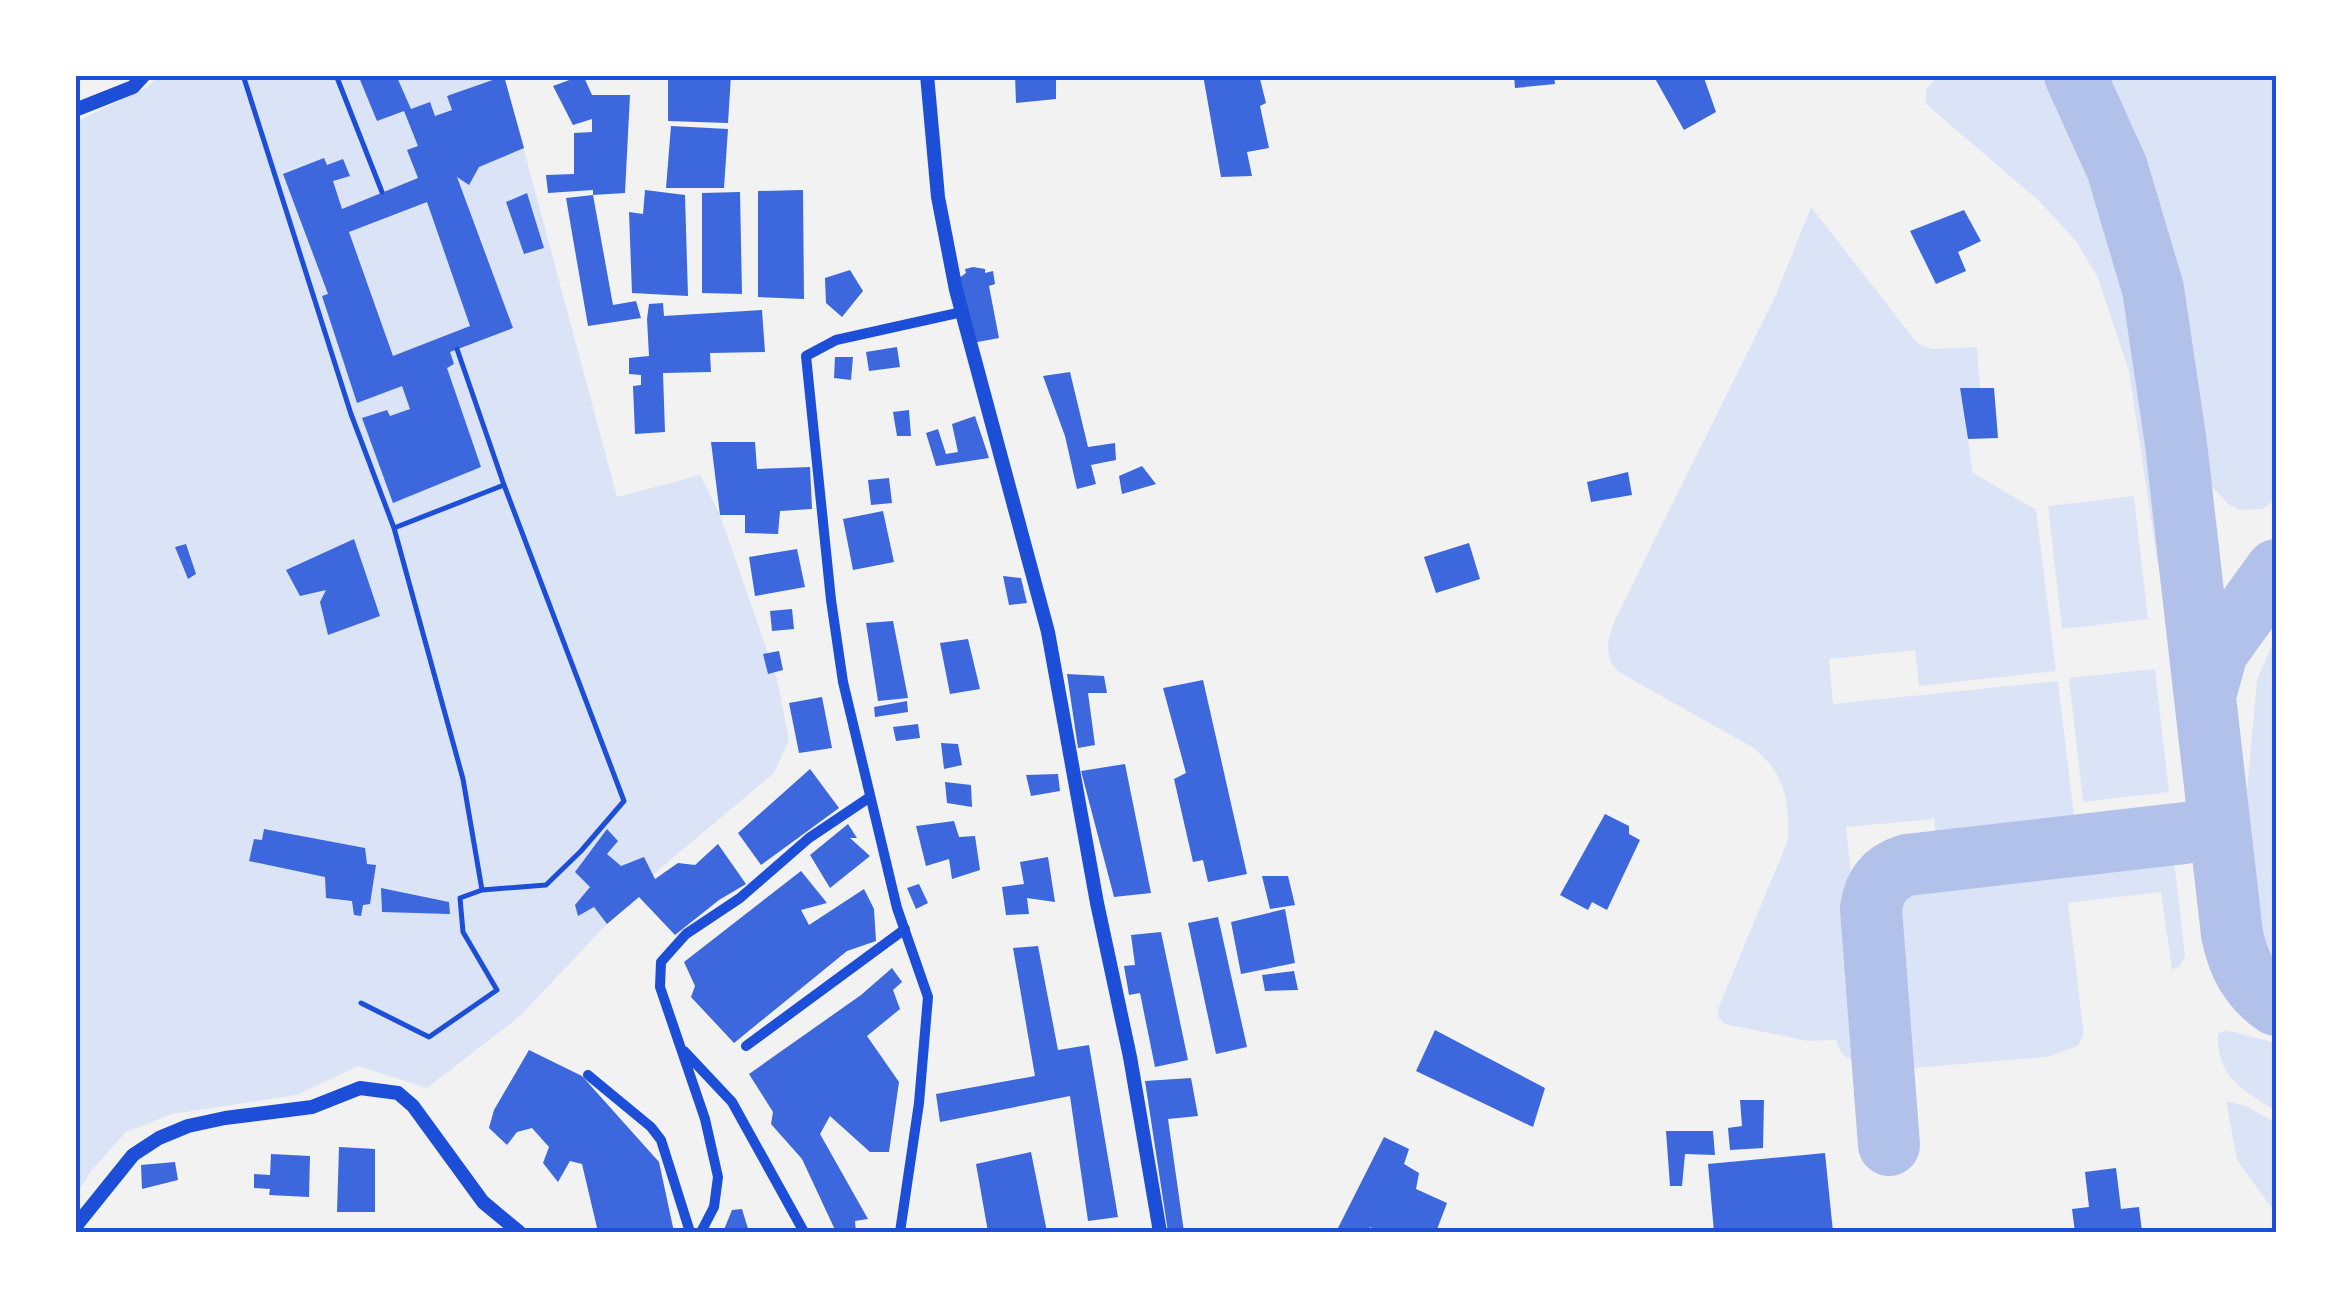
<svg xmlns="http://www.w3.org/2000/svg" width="2351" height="1307" viewBox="0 0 2351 1307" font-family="'PT Sans Narrow',sans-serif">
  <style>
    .green { fill: #dbe4f7 }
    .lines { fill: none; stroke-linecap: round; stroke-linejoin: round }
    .taxiway { stroke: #b2c1ea; stroke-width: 62 }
    .building { fill: #3d67dc; fill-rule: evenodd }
    .service { stroke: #1d4ed8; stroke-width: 5 }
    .minor { stroke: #1d4ed8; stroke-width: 10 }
    .tertiary { stroke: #1d4ed8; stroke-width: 14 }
    .neatline { fill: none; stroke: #1d4ed8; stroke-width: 4 }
  </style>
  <rect width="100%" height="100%" fill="#f2f2f2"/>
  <path class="green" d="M159,75H504L617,497L700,475L720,515L777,679L789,740L774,773L657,871L519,1017L427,1088L358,1066L297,1095L172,1114L126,1132L91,1171L75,1197V122L148,87Z
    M1940,75H2056L2124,220L2139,280L2155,386L2171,564L2158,566L2129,371L2098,278L2076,241L2039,201L1926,104V89Z
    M2102,75H2276V499L2262,509L2239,510L2227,503L2208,482L2185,318L2162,229Z
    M1811,207L1918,344L1932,349L1977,347L1980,388L1960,389L1973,473L2036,510L2056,671L1919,686L1915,650L1829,659L1833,704L2058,681L2076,833L1938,849L1934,819L1846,827L1869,1050L1866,1064L1859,1066L1841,1053L1836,1040L1808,1041L1725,1024L1718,1017V1009L1788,840C1789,799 1785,773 1752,747L1617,671C1604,653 1607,643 1614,622L1776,295Z
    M2134,496L2148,619L2062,629L2048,506Z
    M2276,636V969L2255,930L2242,844L2257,680Z
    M2155,669L2169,792L2083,802L2069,678Z
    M2172,843L2185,956L2180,966L2172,970L2161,892L2068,903L2084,1035L2078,1046L2047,1057L1901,1069L1888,1060L1876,919L1880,902L1887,888L1902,878L1937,870Z
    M2226,1030L2276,1043V1111C2243,1090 2216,1078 2218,1034Z
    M2226,1101L2246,1106L2276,1123V1214L2237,1160Z"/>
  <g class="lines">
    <path class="taxiway" d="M2075,75L2117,168L2153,289L2176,444L2232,934C2238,964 2250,987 2276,1005
      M2206,692L2217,652L2276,570
      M1889,1145L1871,909C1874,886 1885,872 1907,865L2185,833"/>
  </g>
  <path class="building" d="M358,75H396L411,109L430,102L435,116L452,110L447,96L504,76L524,148L479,167L469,185L457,177L513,328L450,352L454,364L447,368L481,467L393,503L362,418L387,410L390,416L410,409L402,386L357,403L322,296L328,294L283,174L324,158L327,165L343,159L350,176L333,181L342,209L418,178L407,150L418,146L404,111L377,121ZM427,202L470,326L393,356L349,232Z
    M583,75L592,95H630L625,193L593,195V190L548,193L546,175L574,174V133L592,132V119L573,125L553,86Z
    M668,75H731L728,123L668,121Z
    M1015,75H1056V99L1016,103Z
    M1203,75H1259L1266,103L1260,106L1269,148L1247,152L1252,176L1221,177Z
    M1514,75H1554L1555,84L1515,88Z
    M1653,75H1703L1716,112L1684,130Z
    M671,126L728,129L724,188H666Z
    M645,190L685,195L688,296L632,293L629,212L643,214Z
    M803,190L804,299L758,297V191Z
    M740,192L742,294L702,293V193Z
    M527,193L544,248L524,254L506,202Z
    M593,195L613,305L636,301L641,318L588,326L566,198Z
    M1964,210L1981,241L1958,252L1966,271L1936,284L1910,231Z
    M973,267L985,269V273L993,271L995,284L989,286L999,338L972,343L959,278L966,273L965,269Z
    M850,270L863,291L842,317L826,303L825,278Z
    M663,303L664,316L762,310L765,352L710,353L711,372L663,373L665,432L635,434L633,386L641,385V375L629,374V358L649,356L647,319L649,304Z
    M897,347L900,367L869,371L866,352Z
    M835,357H853L851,380L834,378Z
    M1070,372L1088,447L1115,443L1116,460L1091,465L1096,484L1077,489L1065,436L1043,376Z
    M1960,388H1994L1998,438L1968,439Z
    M909,410L911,436H897L893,412Z
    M975,416L989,458L936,466L926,433L938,429L946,454L958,452L952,424Z
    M711,442H755L757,469L810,467L812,509L780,511L778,534L745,533V515H720Z
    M1142,466L1156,484L1122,494L1119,476Z
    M1628,472L1632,495L1591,502L1587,482Z
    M889,478L892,503L871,505L868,480Z
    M883,511L894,562L853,570L843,519Z
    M354,539L380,616L328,635L320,602L326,590L300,596L286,570Z
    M1469,543L1480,579L1436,593L1424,557Z
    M186,544L196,574L188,579L175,547Z
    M797,549L805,587L755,596L749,557Z
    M1003,576L1021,578L1027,603L1009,605Z
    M792,609L794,629L772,631L770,611Z
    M893,621L908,698L878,701L866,623Z
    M968,639L980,689L950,694L940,643Z
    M779,651L783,670L768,674L763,654Z
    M1067,674L1104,676L1107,693H1088L1095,745L1078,748Z
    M1203,680L1247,874L1208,882L1203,860L1193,862L1174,779L1186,773L1163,688Z
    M822,697L832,748L799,753L789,703Z
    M907,701L908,712L875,717L874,707Z
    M918,724L920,738L896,741L893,727Z
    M941,743L958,744L962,765L944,769Z
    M1125,764L1151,893L1114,897L1081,771Z
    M810,769L839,808L761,865L738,833Z
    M1058,774L1060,791L1031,796L1026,775Z
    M945,782L971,785L972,807L947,803Z
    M1605,814L1629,826V834L1640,840L1607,910L1592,902L1588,910L1560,895Z
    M954,821L959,837L975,836L980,870L952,879L949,859L926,866L916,826Z
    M848,824L857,838H850L870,856L830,888L810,855Z
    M264,829L365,848L367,864L376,865L370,904L363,905L361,916L354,915L352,901L326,898L325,877L249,861L254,839L262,840Z
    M607,829L618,841L607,854L621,866L644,857L655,879L678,863L695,865L718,844L746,884L719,900L675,935L639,897L607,924L594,907L578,916L575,905L590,887L575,872Z
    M1048,857L1055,902L1027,898L1029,914L1006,915L1002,887L1024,884L1020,862Z
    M801,871L827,903L801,910L809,925L864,889L874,909L876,941L847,951L734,1043L691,997L695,986L684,962Z
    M1262,876H1288L1295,905L1270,909Z
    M919,884L928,903L916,909L907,888Z
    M381,888L449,902L450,914L382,912Z
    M1285,909L1295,963L1241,974L1231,922Z
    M1218,917L1247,1047L1216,1054L1188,923Z
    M1161,932L1188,1060L1155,1067L1140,993L1129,995L1124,966L1135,965L1131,935Z
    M1038,946L1058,1050L1089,1045L1118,1217L1088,1221L1070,1096L940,1122L936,1094L1035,1076L1013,948Z
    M892,968L902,982L893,990L900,1009L867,1036L899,1082L889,1152H870L830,1116L820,1134L868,1219L855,1221L856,1232H836L802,1159L771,1124L773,1112L749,1074L861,995Z
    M1294,971L1298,990L1265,991L1262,975Z
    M1435,1030L1545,1088L1533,1127L1416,1071Z
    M529,1050L582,1076L659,1162L674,1232H598L582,1164L570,1161L558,1182L543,1163L549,1147L532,1128L517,1132L507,1145L489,1128L494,1110Z
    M1191,1078L1198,1116L1168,1119L1184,1232H1168L1145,1081Z
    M1740,1100H1764L1763,1148L1730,1150L1728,1128L1742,1126Z
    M1666,1131H1713L1715,1155L1685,1154L1682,1186H1670Z
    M1384,1137L1409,1149L1404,1164L1419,1173L1416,1189L1447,1203L1436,1232H1379L1370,1227L1367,1232H1336Z
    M339,1147L375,1149V1212H337Z
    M1031,1152L1047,1232H988L976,1164Z
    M1825,1153L1833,1232H1714L1708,1164Z
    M271,1154L310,1156L309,1197L269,1195L270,1189L254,1188V1174L270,1175Z
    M175,1162L178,1180L142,1189L141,1165Z
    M2116,1168L2121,1209L2139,1207L2142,1232H2075L2072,1209L2089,1207L2085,1172Z
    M742,1209L749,1232H723L732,1210Z"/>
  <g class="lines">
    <path class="service" d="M243,75L351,414L394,528L504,485
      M336,75L382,192
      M394,528L463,779L482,890
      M361,1003L429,1037L497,990L463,932L460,898L482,890L546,885L581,851L624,801L504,485L457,349"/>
    <path class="minor" d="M746,1046L905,929
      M684,1051L732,1102L804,1232
      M588,1075L651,1127L661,1140L690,1232
      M701,1232L714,1207L718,1177L705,1119L660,987L661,962L686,934L740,898L809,838L870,797
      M900,1232L919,1103L928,997L897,908L843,682L831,600L806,356L836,340L962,312"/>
    <path class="tertiary" d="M927,75L938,197L956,290L1048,632L1097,903L1130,1057L1160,1232
      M75,110L133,87L144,75
      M75,1227L133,1155L159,1138L188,1126L225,1118L312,1107L360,1088L398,1093L413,1106L483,1202L519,1232"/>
  </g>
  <rect width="2351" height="1307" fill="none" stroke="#ffffff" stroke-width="155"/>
  <rect x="78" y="78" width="2196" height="1152" class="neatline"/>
</svg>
